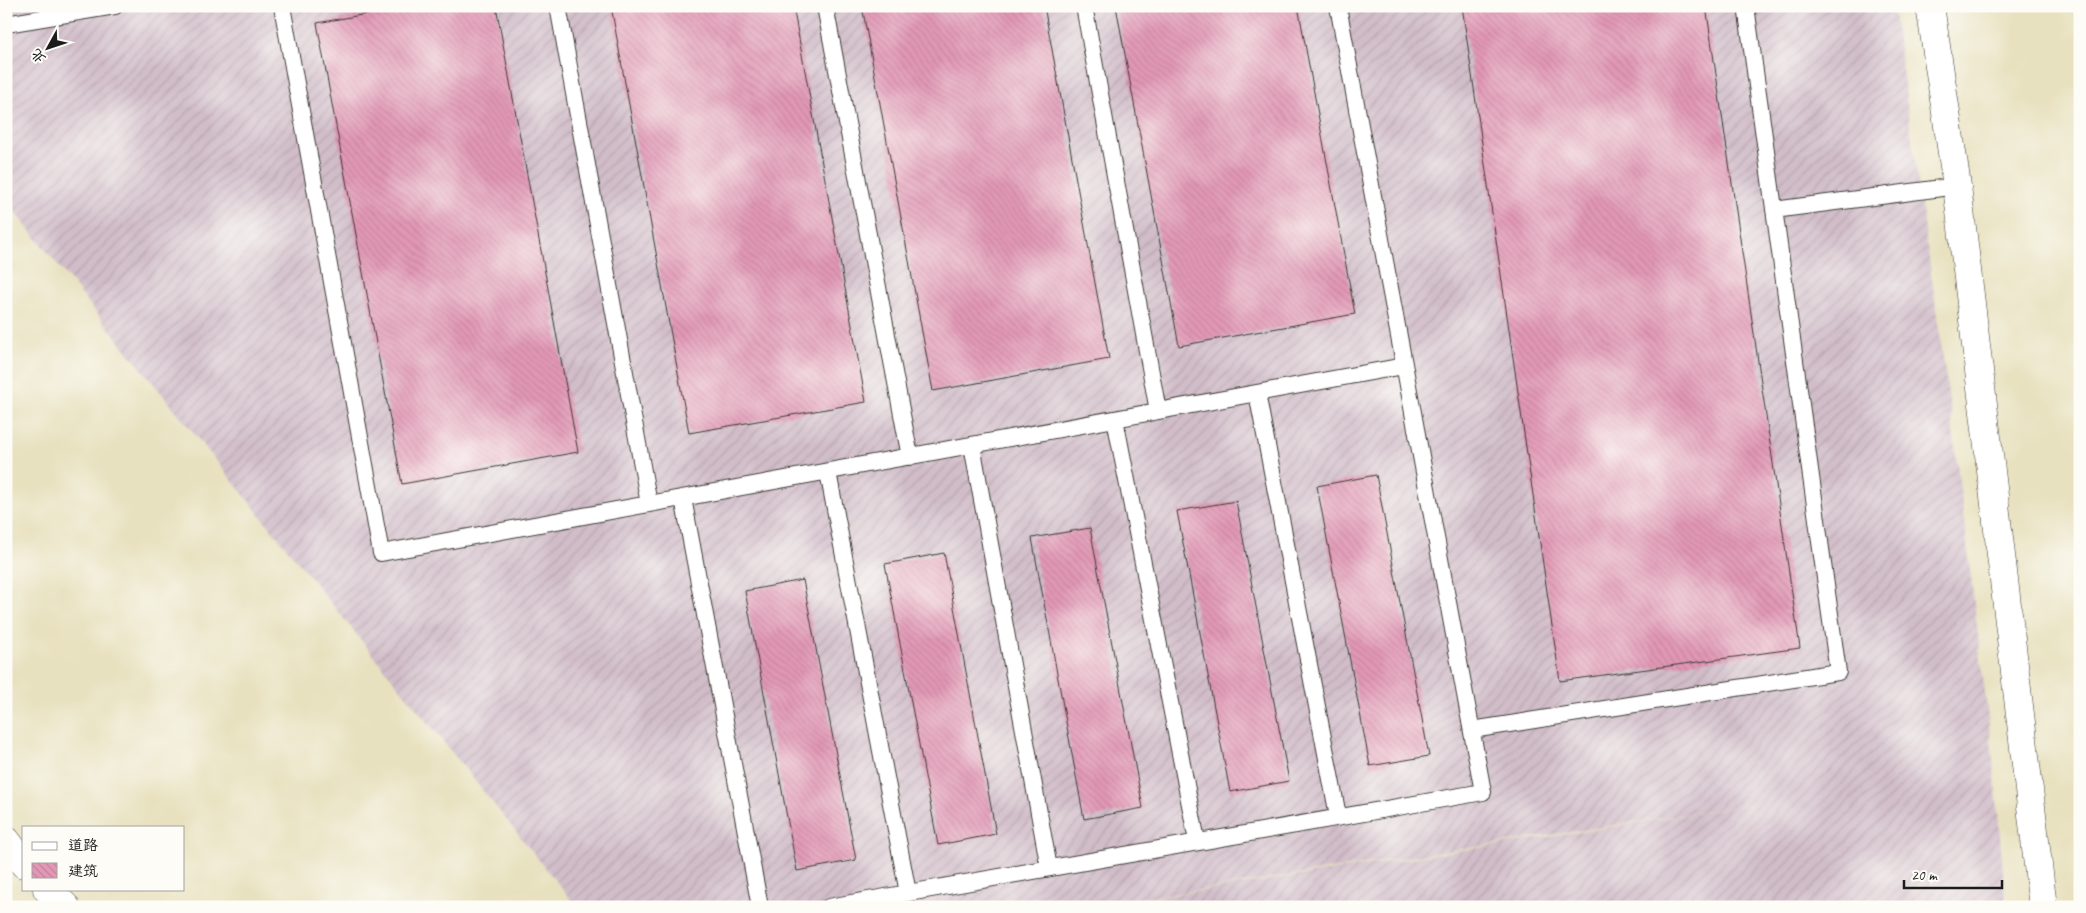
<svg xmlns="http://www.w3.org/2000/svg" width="2086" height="913" viewBox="0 0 2086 913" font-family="Caveat,'LXGW WenKai TC',sans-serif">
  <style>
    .industrial { fill: url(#industrial-furrows); fill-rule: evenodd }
    .building { fill: url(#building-back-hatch) }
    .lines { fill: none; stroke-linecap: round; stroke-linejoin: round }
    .lane-casing { stroke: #3b3a34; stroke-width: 18 }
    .street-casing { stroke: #3b3a34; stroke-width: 29 }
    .lane { stroke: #fff; stroke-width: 16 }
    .street { stroke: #fff; stroke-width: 28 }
  </style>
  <defs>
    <pattern id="industrial-furrows" width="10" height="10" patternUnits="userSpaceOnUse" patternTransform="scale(1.25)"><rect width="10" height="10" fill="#d1bdc9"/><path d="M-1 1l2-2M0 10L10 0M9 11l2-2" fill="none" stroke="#b3a2ac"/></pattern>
    <pattern id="building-back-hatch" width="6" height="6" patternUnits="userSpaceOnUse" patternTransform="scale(1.25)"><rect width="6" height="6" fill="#e298b5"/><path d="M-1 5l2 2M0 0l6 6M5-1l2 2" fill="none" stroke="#c1829b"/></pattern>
  </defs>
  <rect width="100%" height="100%" fill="#fdfcf7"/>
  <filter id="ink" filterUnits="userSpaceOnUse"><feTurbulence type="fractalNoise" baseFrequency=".02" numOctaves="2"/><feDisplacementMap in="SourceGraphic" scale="10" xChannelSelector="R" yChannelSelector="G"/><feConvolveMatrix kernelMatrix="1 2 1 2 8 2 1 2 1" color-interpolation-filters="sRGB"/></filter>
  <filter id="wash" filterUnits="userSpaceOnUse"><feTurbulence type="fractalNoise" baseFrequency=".0096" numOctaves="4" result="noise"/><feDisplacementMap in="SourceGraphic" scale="20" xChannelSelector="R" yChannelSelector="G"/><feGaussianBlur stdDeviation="1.12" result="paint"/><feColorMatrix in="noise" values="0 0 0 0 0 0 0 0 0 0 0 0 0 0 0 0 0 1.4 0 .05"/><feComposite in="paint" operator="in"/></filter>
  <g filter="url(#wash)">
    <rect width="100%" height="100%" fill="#e8e1bf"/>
    <path class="industrial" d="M6,6H1893L1950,406L1994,766L2006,907H577L6,201ZM1771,801L1555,836L1102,906V905Z"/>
    <g id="blocks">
      <path class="building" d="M411,6H496L578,452L402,484L317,23Z
        M611,6H793L866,402L689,433Z
        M862,6H1044L1109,359L933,391Z
        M1116,6H1298L1355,314L1179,346Z
        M1462,6H1706L1800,648L1560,681Z
        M1376,475L1429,756L1370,766L1317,486Z
        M1236,501L1289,781L1230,792L1177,511Z
        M1090,528L1143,808L1084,819L1032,538Z
        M944,553L996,834L938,845L885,564Z
        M803,580L856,860L797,871L745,591Z"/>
    </g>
  </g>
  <g filter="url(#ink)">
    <use href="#blocks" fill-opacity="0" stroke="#3b3a34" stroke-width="1"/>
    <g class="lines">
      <defs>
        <path id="lane" d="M282,6L381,553L1404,366
          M558,6L649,504
          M825,6L910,457
          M1084,6L1158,411
          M6,24L115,6
          M1774,210L1957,186
          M1257,393L1338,816
          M1115,419L1197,841
          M972,445L1049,868
          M828,472L908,893
          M683,498L760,907
          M1472,730L1838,672L1746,6
          M829,907L1483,792L1338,6"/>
        <path id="street" d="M1930,6L1957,186L2043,907
          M6,840L24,864
          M47,889L66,907"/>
      </defs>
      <use href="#lane" class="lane-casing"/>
      <use href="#street" class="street-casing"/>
      <use href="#lane" class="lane"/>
      <use href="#street" class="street"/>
    </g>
  </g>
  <rect width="2086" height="913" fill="none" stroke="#fdfcf7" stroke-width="25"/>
  <rect x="22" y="826" width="162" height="65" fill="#fdfcf7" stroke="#a3a29f"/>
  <rect x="32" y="842" width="25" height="8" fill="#ffffff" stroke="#a3a29f"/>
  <text x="68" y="850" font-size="15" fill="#1c1c1c">道路</text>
  <rect x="32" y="863" width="25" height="15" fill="url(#building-back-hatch)" stroke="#a3a29f"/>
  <text x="68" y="876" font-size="15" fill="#1c1c1c">建筑</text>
  <g transform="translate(48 48) rotate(230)" stroke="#fdfcf7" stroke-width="4" paint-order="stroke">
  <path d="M0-4L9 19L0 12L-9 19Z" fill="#1c1c1c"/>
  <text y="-8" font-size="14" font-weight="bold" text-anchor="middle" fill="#1c1c1c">北</text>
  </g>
  <path d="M1904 880v8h98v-8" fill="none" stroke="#1c1c1c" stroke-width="2.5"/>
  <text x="1911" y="880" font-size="15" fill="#1c1c1c" stroke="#fdfcf7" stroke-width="4" paint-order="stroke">20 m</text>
</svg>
